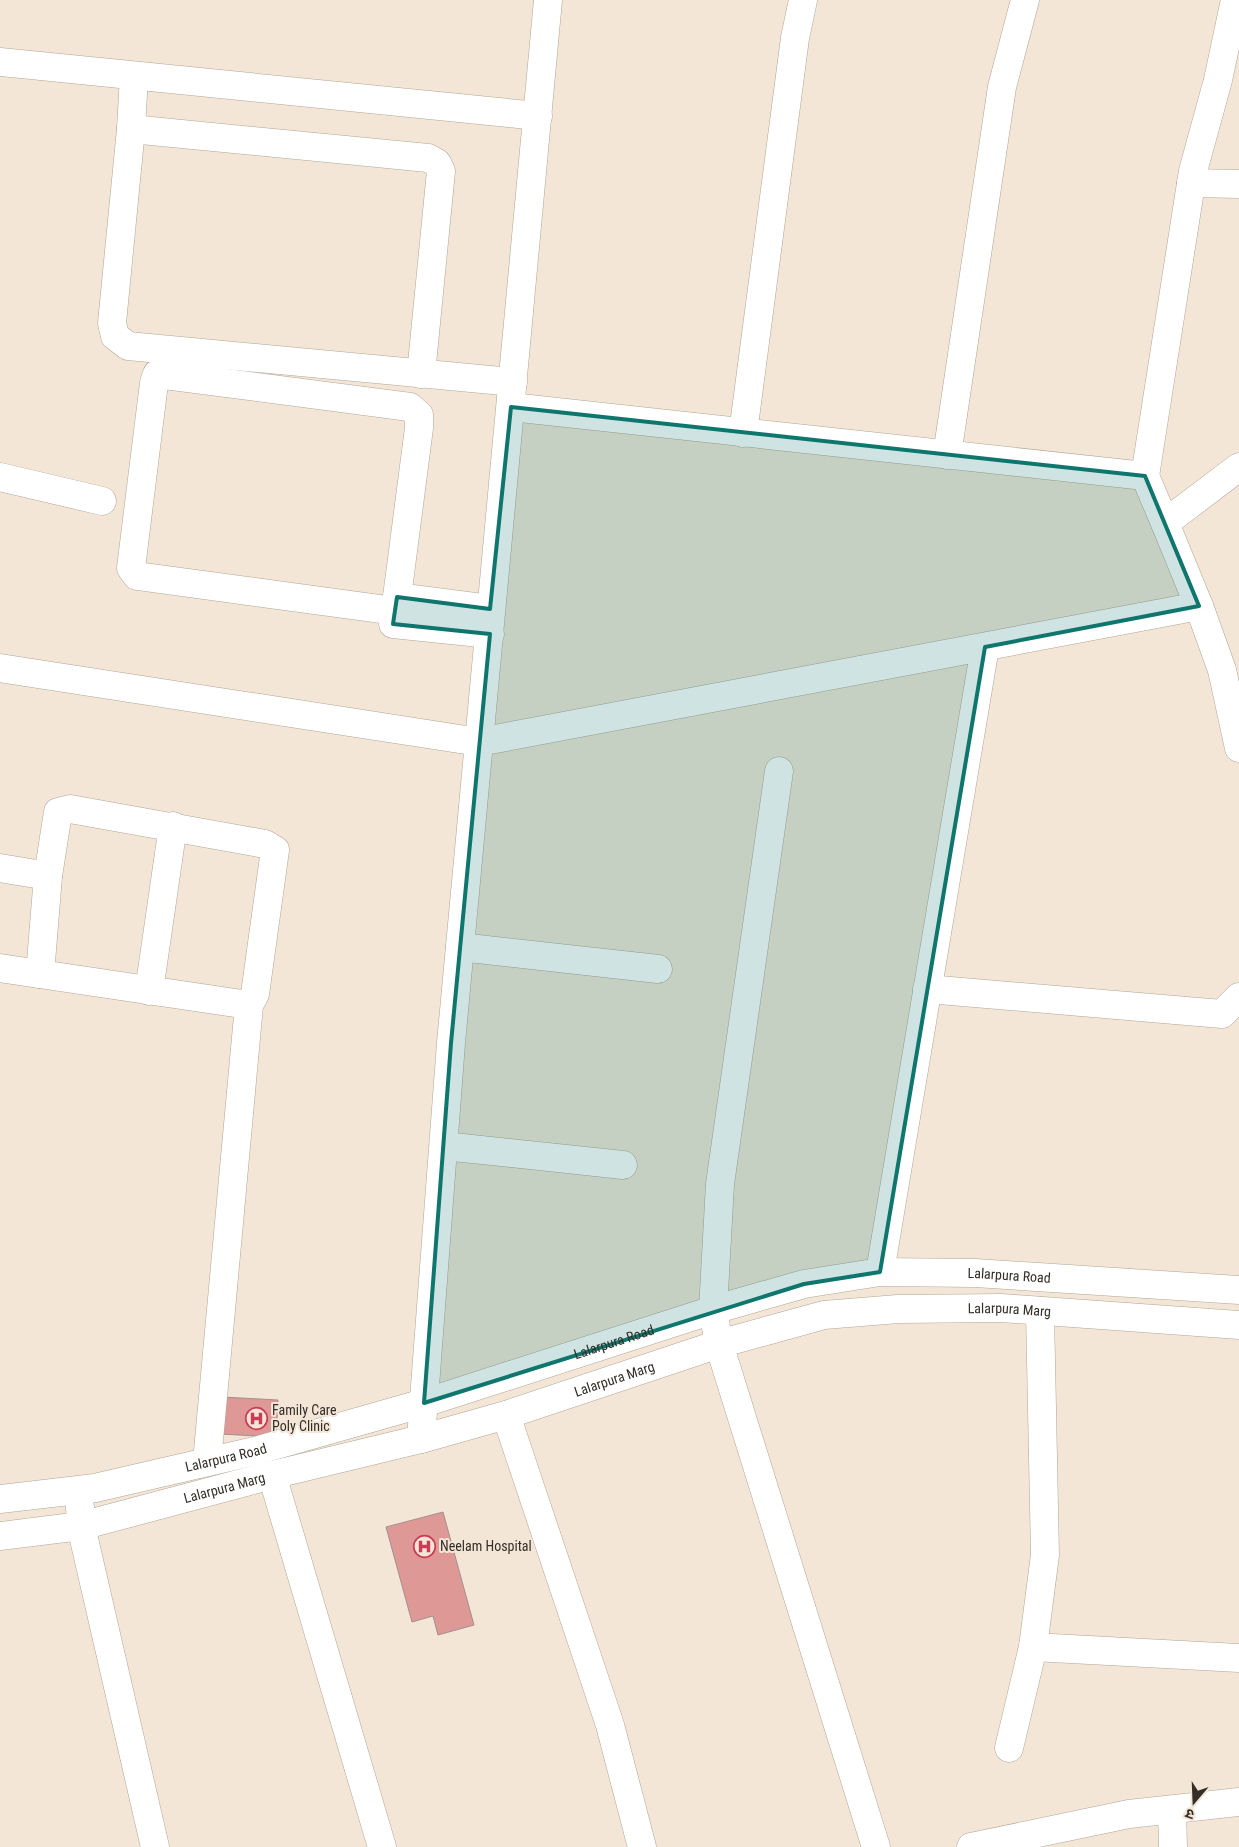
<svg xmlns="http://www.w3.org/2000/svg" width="1239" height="1847" viewBox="0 0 1239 1847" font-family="'Roboto Condensed','Noto Sans Devanagari',sans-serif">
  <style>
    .building { fill: #de9896; stroke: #a38f8e }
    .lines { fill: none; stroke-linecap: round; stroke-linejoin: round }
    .minor-casing { stroke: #b2a597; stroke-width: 29 }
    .minor { stroke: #fff; stroke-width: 28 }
    .marked { fill: #0f766e; fill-opacity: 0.2; stroke: #0f766e; stroke-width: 4; stroke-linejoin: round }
    .labels { text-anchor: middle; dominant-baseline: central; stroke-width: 4; stroke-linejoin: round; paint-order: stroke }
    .street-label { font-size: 14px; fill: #332e28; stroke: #f3e6d7 }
    .poi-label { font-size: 14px; fill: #332e28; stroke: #f3e6d7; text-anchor: start }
  </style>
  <rect width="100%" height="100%" fill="#f3e6d7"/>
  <path class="building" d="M222,1397L278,1400L276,1437L220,1434Z
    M443,1512L474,1625L438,1635L433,1616L412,1622L386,1527Z"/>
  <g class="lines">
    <defs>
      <g id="minor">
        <path d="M0,62L538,116"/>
        <path d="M134,76L131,129L112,323L115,336L128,346L513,382"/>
        <path d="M131,129L428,158L437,163L441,171L421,374"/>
        <path d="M1191,183L1239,184"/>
        <path d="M511,407L1145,476L1165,523"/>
        <path d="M743,433L795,38L803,0"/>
        <path d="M947,455L1002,87L1025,0"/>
        <path d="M1239,467L1165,523L1199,606L1222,670L1239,748"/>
        <path d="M1145,476L1193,171L1218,80L1235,0"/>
        <path d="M0,477L102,501"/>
        <path d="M397,597L490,609"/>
        <path d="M395,611L137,576L131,568L154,383L157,374L410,407L419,415V428L397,597L393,624L490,634"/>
        <path d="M0,668L479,742L1199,606"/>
        <path d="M779,771L720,1184L713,1310L719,1344L876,1847"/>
        <path d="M0,868L48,876L40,974"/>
        <path d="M48,876L58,812L70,809L265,844L275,850L255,994L249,1005L207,1462"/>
        <path d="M460,947L658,969"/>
        <path d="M0,968L249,1005"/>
        <path d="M927,989L1222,1014L1239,997"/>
        <path d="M149,991L173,826"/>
        <path d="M444,1146L623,1165"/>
        <path d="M880,1272L985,647"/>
        <path d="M506,1415L610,1725L642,1847"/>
        <path d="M421,1439L451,1043L548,0"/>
        <path d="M272,1475L382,1847"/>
        <path id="s1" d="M0,1499L95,1488L255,1451L424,1403L713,1310L804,1284L880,1272L975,1273L1239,1290"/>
        <path d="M80,1507L81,1526L155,1847"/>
        <path id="s2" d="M0,1536L81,1526L272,1475L421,1439L506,1415L719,1344L824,1315L898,1309L1001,1308L1239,1325"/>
        <path d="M1033,1647L1239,1658"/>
        <path d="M1009,1748L1033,1647L1045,1555L1040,1311"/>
        <path d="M1172,1810L1173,1847"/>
        <path d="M971,1847L1129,1814L1239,1802"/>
      </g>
    </defs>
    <use href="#minor" class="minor-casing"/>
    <use href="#minor" class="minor"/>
  </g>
  <path class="marked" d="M511,407L1145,476L1199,606L985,647L880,1272L804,1284L424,1403L451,1043L490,634L393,624L397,597L490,609Z"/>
  <defs>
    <symbol id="hospital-ring" viewBox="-11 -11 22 22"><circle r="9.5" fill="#f3e6d7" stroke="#cc3c57" stroke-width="1.5"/><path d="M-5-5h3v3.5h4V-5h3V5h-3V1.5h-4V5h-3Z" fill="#cc3c57"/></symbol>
  </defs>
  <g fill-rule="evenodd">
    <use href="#hospital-ring" x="244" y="1406" width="25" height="25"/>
    <use href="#hospital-ring" x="412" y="1534" width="25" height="25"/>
  </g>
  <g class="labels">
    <g class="street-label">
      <text stroke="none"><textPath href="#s1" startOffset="1040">Lalarpura Road</textPath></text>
      <text stroke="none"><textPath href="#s2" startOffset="1040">Lalarpura Marg</textPath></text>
      <text stroke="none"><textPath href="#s1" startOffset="635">Lalarpura Road</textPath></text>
      <text stroke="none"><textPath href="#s2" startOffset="635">Lalarpura Marg</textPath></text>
      <text stroke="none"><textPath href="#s1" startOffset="230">Lalarpura Road</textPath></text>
      <text stroke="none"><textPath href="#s2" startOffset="230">Lalarpura Marg</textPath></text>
    </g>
    <g class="poi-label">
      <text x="272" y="1410">Family Care<tspan x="272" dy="16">Poly Clinic</tspan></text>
      <text x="440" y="1546">Neelam Hospital</text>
    </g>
  </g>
  <g transform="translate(1194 1802) rotate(199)" stroke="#f3e6d7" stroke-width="4" paint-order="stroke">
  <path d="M0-4L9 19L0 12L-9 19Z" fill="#332e28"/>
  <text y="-8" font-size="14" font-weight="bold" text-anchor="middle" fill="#332e28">उ</text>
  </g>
</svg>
